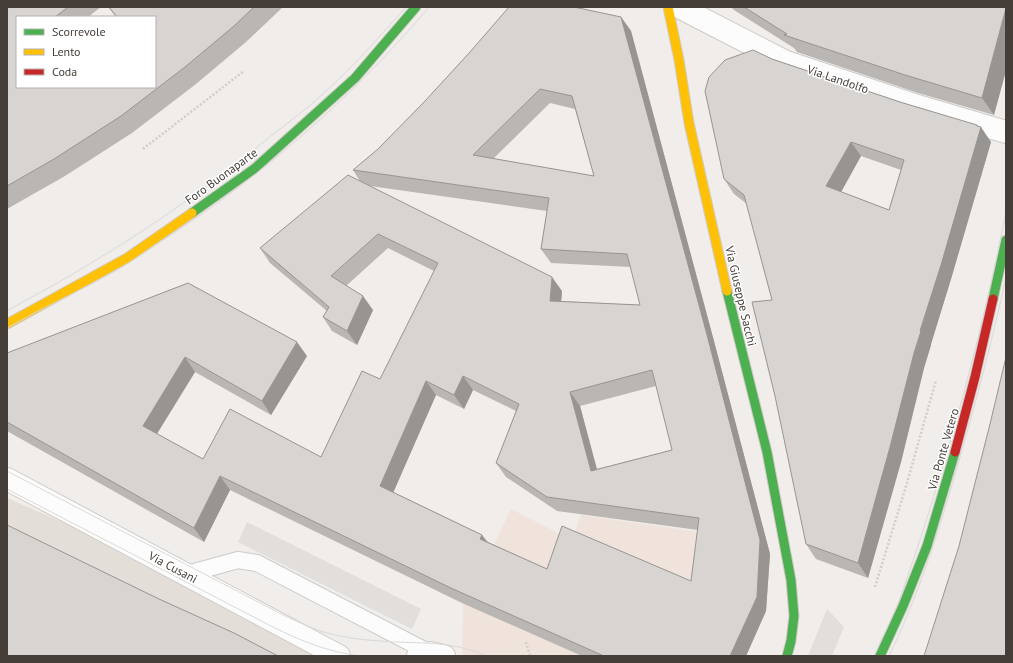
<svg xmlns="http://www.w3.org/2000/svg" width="1013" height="663" viewBox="0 0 1013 663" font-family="'PT Sans',sans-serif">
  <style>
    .residential { fill: #e3ded8 }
    .commercial { fill: #efe3db }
    .parking { fill: #e1dedb }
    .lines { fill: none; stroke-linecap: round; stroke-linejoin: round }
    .lane-casing { stroke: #cecbc8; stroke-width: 18 }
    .street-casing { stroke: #cecbc8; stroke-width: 24 }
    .fast-casing { stroke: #d0cac3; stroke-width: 11 }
    .slow-casing { stroke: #d0cac3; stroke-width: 11 }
    .jam-casing { stroke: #d0cac3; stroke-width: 11 }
    .path { stroke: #d1cdcb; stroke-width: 2.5; stroke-dasharray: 2 2; stroke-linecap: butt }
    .lane { stroke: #fdfcfc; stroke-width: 16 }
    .street { stroke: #fdfcfc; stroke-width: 22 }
    .fast { stroke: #4caf50; stroke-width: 9 }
    .slow { stroke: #ffc107; stroke-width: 9 }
    .jam { stroke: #c62828; stroke-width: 9 }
    .tram { stroke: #d9d9d8; stroke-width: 1 }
    .wall { fill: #bab6b4; fill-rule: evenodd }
    .shaded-wall { fill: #979492 }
    .building { fill: #d8d4d1; stroke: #979492; fill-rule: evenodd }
    .labels { text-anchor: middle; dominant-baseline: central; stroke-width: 3; stroke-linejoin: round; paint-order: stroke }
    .street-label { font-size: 12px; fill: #453d37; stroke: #fff }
  </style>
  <rect width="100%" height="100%" fill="#f0edea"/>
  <path class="residential" d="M7,498L180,573L337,656H7Z"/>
  <path class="commercial" d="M511,509L572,540L581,515L707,533L767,542L735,656H462L463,603L490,553Z"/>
  <path class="parking" d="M247,522L421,609L412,629L238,542Z
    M827,609L844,627L832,656H808Z"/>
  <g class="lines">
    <defs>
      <path id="lane" d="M187,574L238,560L257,563L430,653"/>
      <path id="street" d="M679,7L786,62L914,105L1006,132
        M7,479L339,656
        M418,656L430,653L444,656"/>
      <path id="fast" d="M192,213L254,169L355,78L416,7
        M727,291L767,452L791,580L794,616L791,641L787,656
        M993,299L1006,240
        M880,656L903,606L927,546L955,452"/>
      <path id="slow" d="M668,7L679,60L689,123L727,291
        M7,324L127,258L192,213"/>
      <path id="jam" d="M955,452L975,377L993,299"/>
    </defs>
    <use href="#lane" class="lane-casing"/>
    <use href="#street" class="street-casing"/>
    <use href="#fast" class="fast-casing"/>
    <use href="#slow" class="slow-casing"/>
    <use href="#jam" class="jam-casing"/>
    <path class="path" d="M143,149L244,71
      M875,587L907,483L936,380
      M526,642L530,656"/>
    <use href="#lane" class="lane"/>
    <use href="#street" class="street"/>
    <use href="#fast" class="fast"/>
    <use href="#slow" class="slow"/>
    <use href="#jam" class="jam"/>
    <path class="tram" d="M7,311C35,295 64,280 91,263C154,226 214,182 271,136C289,122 308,108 325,92C354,66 380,36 406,7
      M7,328C43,307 81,291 117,270C131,262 145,252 160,242C260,178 352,98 429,7
      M7,471L283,615C298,622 315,630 331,634C347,638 364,640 380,641C416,644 453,640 486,656
      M7,489L273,627C301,641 328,652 360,656
      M874,656C885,631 898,607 906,581C948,460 981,337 1006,212
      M889,656C923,586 945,511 966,436C981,384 994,331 1006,278"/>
  </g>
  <path class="wall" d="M7,7H101L88,17H17V87H155V17H116L108,7H283L246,42L196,84L132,133L65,176L7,209Z
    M731,7H1006L994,115L918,93L797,52L794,48L734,10Z
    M621,17L631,31L715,345L770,554L766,611L746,656H582L462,603L230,490L204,542L7,431V353L307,356L271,415L195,372L157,434L203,459L321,457L380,379L434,271L388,248L346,286L373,310L357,345L332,331L323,317L327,311L270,263L260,248L360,181L353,170ZM550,103L575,109L594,176L493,159ZM370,186L547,211L541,249L551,263L631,267L640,305L561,301L562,291ZM656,386L672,450L597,469L580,406ZM473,390L516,411L496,463L506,477L557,511L698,530L691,581L547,569L488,542L482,535L393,492L436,395L464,409Z
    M772,59L900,102L979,127L991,142L951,279L931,344V345L924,368L901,462L868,578L816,559L806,544L772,300L747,204L734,194L724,179ZM861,156L901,170L889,210L841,192Z"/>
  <path class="shaded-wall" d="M1006,8V71L994,115L982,98Z
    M621,17L631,31L715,345L770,554L766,611L746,656H730Z
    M977,125L980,129L981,127L991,142L951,279L931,344V345L924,368L901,462L868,578L858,563L914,353Z
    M851,142L861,156L836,201L826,186Z
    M552,277L562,291L560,315L550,301Z
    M363,296L373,310L357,345L347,331Z
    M297,342L307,356L271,415L262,401Z
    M185,357L195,372L153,440L143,426Z
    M463,376L473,390L464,409L454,395Z
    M426,381L436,395L390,500L380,486Z
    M570,392L580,406L601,485L591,471Z
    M220,476L230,490L204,542L194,528Z
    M482,535L492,549L480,539Z"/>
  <path class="building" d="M7,7H68L55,17H17V87H155V17H117L109,7H254L234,26L185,67L121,116L54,159L7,186Z
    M509,7H574L621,17L706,331L760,540L757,597L730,656H604L453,589L220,476L194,528L7,422V353L188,283L297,342L262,401L185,357L143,426L203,459L230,409L321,457L362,371L380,379L438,263L378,234L331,276L363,296L347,331L323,317L329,307L260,248L348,175L552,277L550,301L640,305L627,254L541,249L549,198L353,170L378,149L425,101L470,52ZM540,89L572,96L594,176L473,155ZM652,370L672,450L591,471L570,392ZM463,376L519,404L496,463L547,497L699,518L691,581L562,526L547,569L480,539L482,535L380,486L426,381L454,395Z
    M744,7H1006V8L982,98L905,75L784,35L787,34Z
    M753,50L772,59L900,102L977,125V126L981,127L941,265L920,331H921L914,353L890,447L858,563L806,544L775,396L752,302L772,300L744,195L724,179L705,91L709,77L725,60ZM851,142L904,160L889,210L826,186Z
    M1006,357V656H924L959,546L990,424Z
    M7,525L159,599L234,633L278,656H7Z"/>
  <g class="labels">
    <g class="street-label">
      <text transform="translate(838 79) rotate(19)">Via Landolfo</text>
      <text transform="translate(221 176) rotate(-36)">Foro Buonaparte</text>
      <text transform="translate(741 296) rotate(77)">Via Giuseppe Sacchi</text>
      <text transform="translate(943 449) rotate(-74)">Via Ponte Vetero</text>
      <text transform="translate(173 567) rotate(28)">Via Cusani</text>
    </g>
  </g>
  <rect width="1013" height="663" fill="none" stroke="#453d37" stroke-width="16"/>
  <rect x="16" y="16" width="140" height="72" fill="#ffffff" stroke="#b5b1af"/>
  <rect x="24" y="29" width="20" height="6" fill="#4caf50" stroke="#b5b1af"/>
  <text x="52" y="36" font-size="12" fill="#453d37">Scorrevole</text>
  <rect x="24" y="49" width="20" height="6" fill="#ffc107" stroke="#b5b1af"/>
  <text x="52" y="56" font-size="12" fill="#453d37">Lento</text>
  <rect x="24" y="69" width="20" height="6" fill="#c62828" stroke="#b5b1af"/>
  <text x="52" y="76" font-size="12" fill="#453d37">Coda</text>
</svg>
